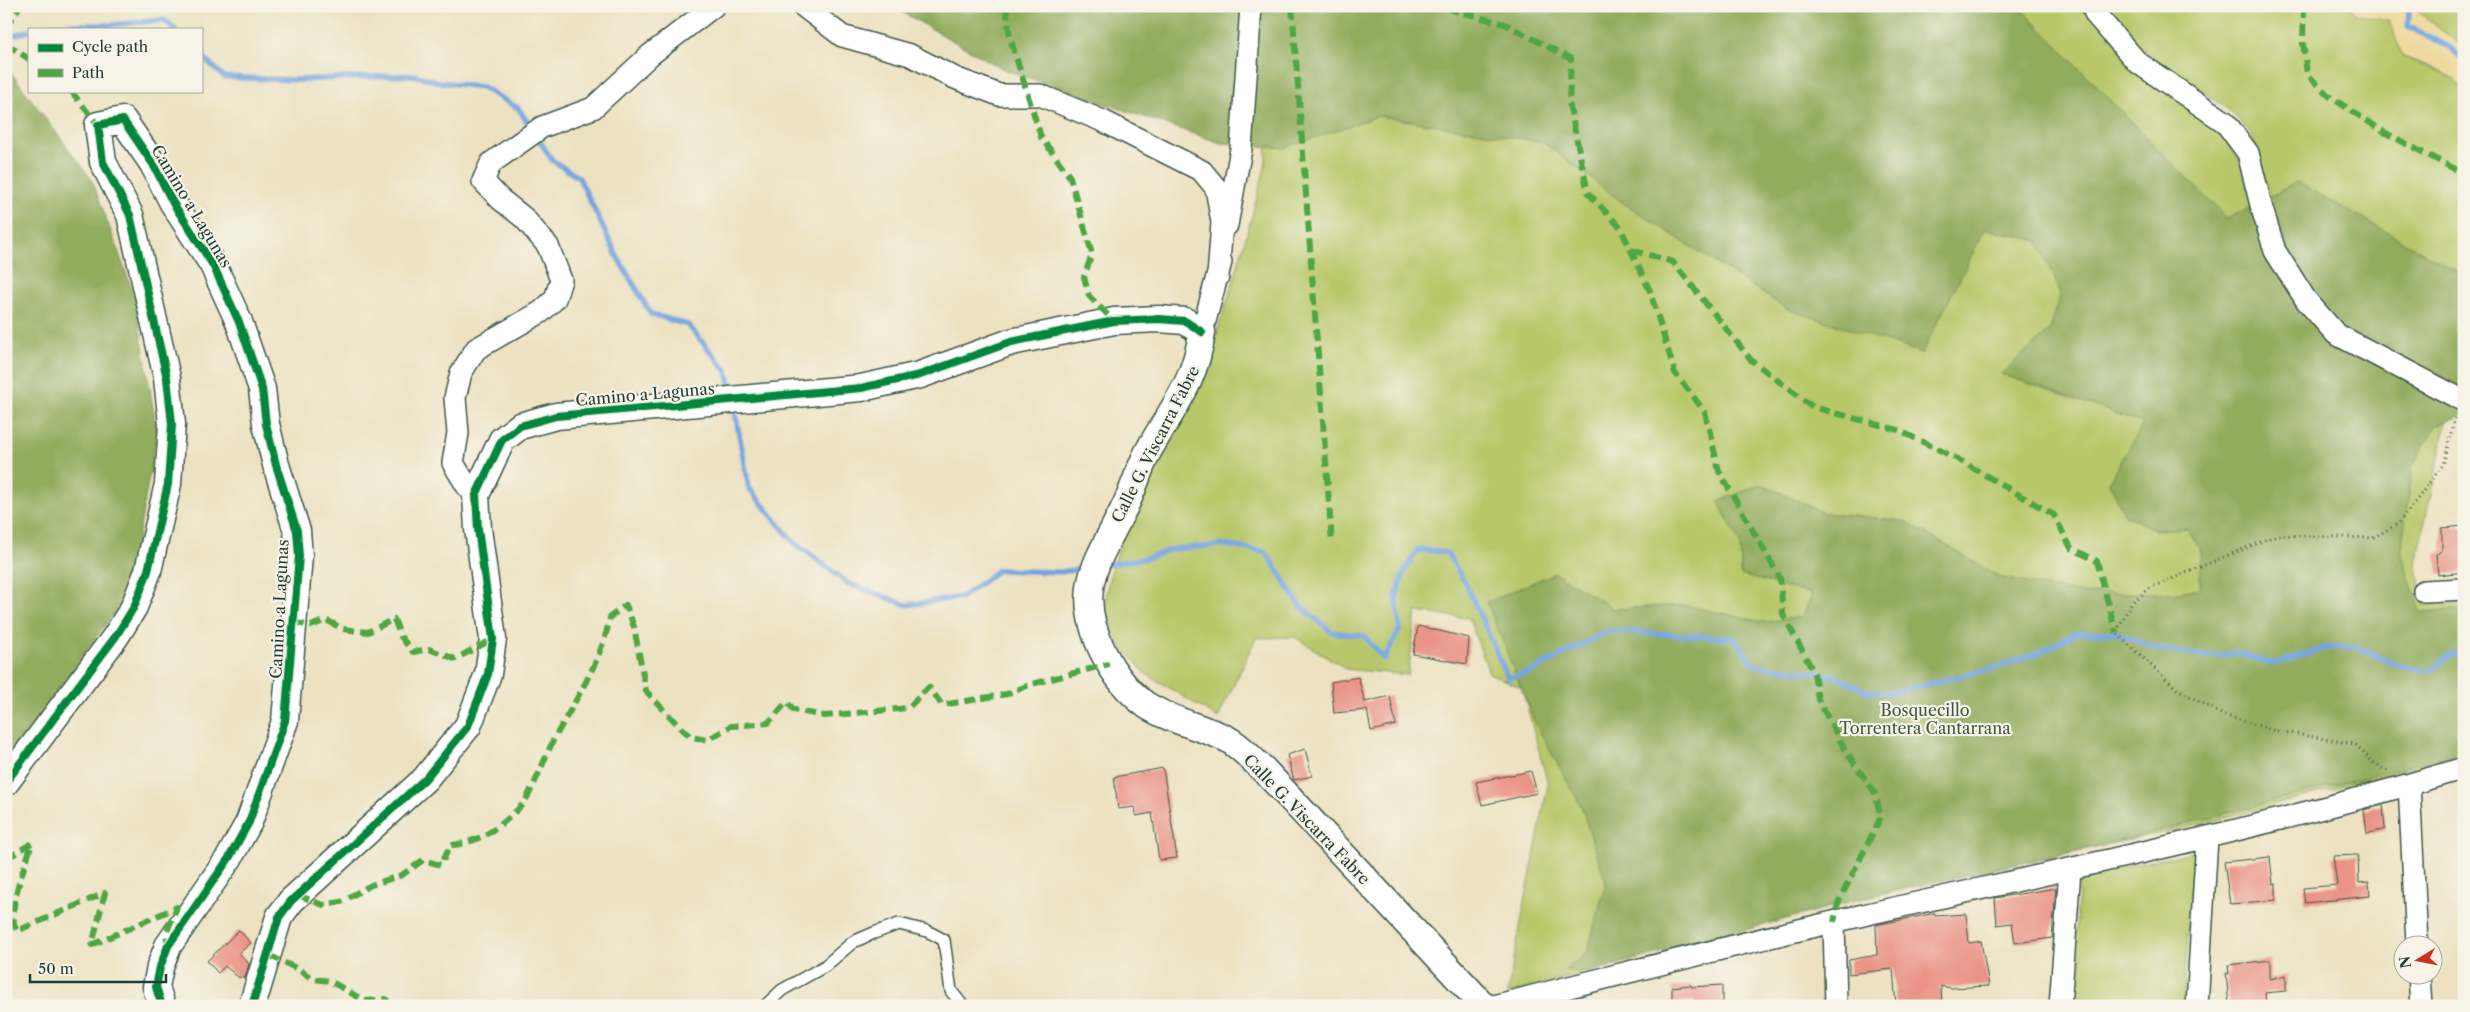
<svg xmlns="http://www.w3.org/2000/svg" width="2470" height="1012" viewBox="0 0 2470 1012" font-family="'Libre Caslon Text',serif">
  <style>
    .green { fill: #b8c769; stroke: #6c824e }
    .forest { fill: #92ac5d; stroke: #587448 }
    .sand { fill: #eeda9e; stroke: #868c69 }
    .lines { fill: none; stroke-linecap: round; stroke-linejoin: round }
    .stream { stroke: #75a4de; stroke-width: 5.5 }
    .building { fill: #ea9386 }
    .service-casing { stroke: #3e5649; stroke-width: 14 }
    .minor-casing { stroke: #3e5649; stroke-width: 24 }
    .tertiary-casing { stroke: #3e5649; stroke-width: 29 }
    .path { stroke: #3e5649; stroke-width: 3; stroke-dasharray: 1 4; stroke-linecap: butt }
    .service { stroke: #fff; stroke-width: 11 }
    .minor { stroke: #fff; stroke-width: 21 }
    .tertiary { stroke: #fff; stroke-width: 26 }
    .quiet { stroke: #4fa644; stroke-width: 6; stroke-dasharray: 12 6; stroke-linecap: butt }
    .cycleway-casing { stroke: #f7f3e8; stroke-width: 11 }
    .cycleway { stroke: #00873e; stroke-width: 8 }
    .labels { text-anchor: middle; dominant-baseline: central; stroke-width: 4.5; stroke-linejoin: round; paint-order: stroke }
    .street-label { font-size: 16px; fill: #1f3d34; stroke: #f7f3e8 }
    .park-label { font-size: 16px; fill: #3e593f; stroke: #f7f3e8 }
  </style>
  <rect width="100%" height="100%" fill="#f7f3e8"/>
  <filter id="ink" filterUnits="userSpaceOnUse"><feTurbulence type="fractalNoise" baseFrequency=".02" numOctaves="2"/><feDisplacementMap in="SourceGraphic" scale="10" xChannelSelector="R" yChannelSelector="G"/><feConvolveMatrix kernelMatrix="1 2 1 2 8 2 1 2 1" color-interpolation-filters="sRGB"/></filter>
  <filter id="wash" filterUnits="userSpaceOnUse"><feTurbulence type="fractalNoise" baseFrequency=".0096" numOctaves="4" result="noise"/><feDisplacementMap in="SourceGraphic" scale="20" xChannelSelector="R" yChannelSelector="G"/><feGaussianBlur stdDeviation="1.12" result="paint"/><feColorMatrix in="noise" values="0 0 0 0 0 0 0 0 0 0 0 0 0 0 0 0 0 1.4 0 .05"/><feComposite in="paint" operator="in"/></filter>
  <g filter="url(#wash)">
    <rect width="100%" height="100%" fill="#ece2c1"/>
    <path class="green" d="M1279,6H2083L2217,129L2239,159L2269,261L2450,408L2416,562L2425,605L2464,603V754L2203,824L1838,903L1507,994L1548,784L1522,688L1489,673L1469,618L1416,612L1408,675L1346,669L1295,637L1256,638L1218,718L1145,673L1112,635L1105,603L1109,579L1147,461L1206,366L1234,280L1265,168Z
      M2106,6H2349L2356,14L2389,21L2403,57L2454,78L2464,94V389L2285,247L2251,133L2230,111L2143,50Z
      M2411,6H2464V48Z
      M2194,852L2183,1006H2072L2079,877Z"/>
    <path class="forest" d="M891,6H2018L2227,219L2297,182L2464,275V414L2436,426L2413,464L2401,552L2420,612L2464,609V752L2116,842L1875,895L1586,973L1565,970L1587,953L1606,882L1581,806L1536,725L1487,602L1555,573L1614,609L1684,605L1763,622L1802,617L1812,594L1741,575L1740,543L1718,501L1762,484L1824,513L1905,521L1999,577L2074,593H2172L2200,588L2201,551L2188,528L2155,530L2125,515L2109,483L2143,423L2001,374L2050,330L2061,293L2037,240L1985,229L1922,353L1787,309L1622,202L1543,142L1378,116L1284,148L1221,143L1005,70Z
      M6,66L92,180L135,297L157,433L128,593L6,762Z"/>
    <path class="sand" d="M2349,6H2411L2464,48V94L2454,78L2426,65L2403,57L2389,21L2356,14Z"/>
    <g class="lines">
      <path class="stream" d="M2389,6L2403,7L2409,12L2408,26L2451,48L2464,62
        M39,29L54,25H110L164,20L175,29
        M6,37L29,31
        M201,55L224,77L296,80L414,75L439,82L482,87L518,108L532,129
        M537,137L552,160L579,178L618,258L651,314L688,325L727,371L732,393
        M734,407L749,488L792,540L847,583L907,605L962,597L998,570L1060,572L1087,568
        M1104,565L1147,558L1172,549L1225,545L1266,552L1300,606L1332,632L1364,636L1384,659L1400,629L1396,597L1404,572L1418,549L1447,553L1466,584L1508,678L1528,673L1608,631L1734,638L1754,665L1835,676L1866,691L1890,693L1995,668L2041,652L2076,633H2116L2157,649L2209,657L2236,653L2273,664L2325,648L2356,647L2400,666L2431,670L2452,654L2464,655"/>
    </g>
    <g id="blocks">
      <path class="building" d="M2464,526V572L2438,575L2436,554L2442,551V528Z
        M1418,626L1469,638L1467,664L1413,654Z
        M1358,677L1365,702L1390,696L1396,725L1371,731L1367,710L1334,713L1331,682Z
        M1305,749L1312,776L1294,780L1287,755Z
        M1163,768L1177,858L1159,860L1152,813L1136,816L1135,807L1118,809L1114,777Z
        M1531,771L1537,793L1482,805L1476,782Z
        M2383,805L2385,829L2367,834L2364,810Z
        M2358,855L2359,883L2369,882L2370,896L2305,903L2303,888L2337,885L2333,856Z
        M2270,857L2273,884L2276,883V900L2230,904L2224,862Z
        M2056,888L2052,938L2015,943L2012,923L1997,925L1995,898Z
        M1935,913V916L1966,914L1969,943L1981,941L1989,986L1951,988L1941,986L1942,1006H1896L1893,969L1849,974V960L1877,955L1876,925Z
        M239,930L251,943L239,953L249,964L245,978L238,977L225,966L218,973L207,961Z
        M2270,960V979L2286,975V991L2265,993L2266,1006H2229L2226,973L2229,974L2228,965Z
        M1691,985V987L1722,985V1006H1694V1001L1672,1003V987Z"/>
    </g>
  </g>
  <g filter="url(#ink)">
    <use href="#blocks" fill-opacity="0" stroke="#3e5649" stroke-width="1"/>
    <g class="lines">
      <defs>
        <path id="service" d="M765,1006L782,990L825,966L853,942L874,933L899,924L927,931L944,940L951,991L963,1006"/>
        <path id="minor" d="M803,6L842,36L910,55L955,78L999,95H1040L1103,121L1202,171L1216,188L1222,222L1218,277
          M2092,6L2096,15L2137,62L2225,122L2248,153L2262,209L2275,251L2306,300L2336,334L2464,401
          M1227,225L1241,149L1251,6
          M1202,332L1221,262
          M476,495L467,486L453,463L458,433L455,398L461,373L476,349L541,312L555,299L561,280L548,246L524,218L500,199L483,181L491,163L542,127L593,108L650,55L714,6
          M2424,591L2464,589
          M2409,785L2417,944
          M1834,922L1836,1006
          M2419,974L2421,1006
          M1493,1006C1615,976 1736,944 1859,916C2061,870 2265,829 2464,768
          M2060,1006L2070,869
          M2197,1006L2207,838"/>
        <path id="tertiary" d="M6,782L116,636L134,607L148,571L168,484L172,424L167,378L130,215L103,162L98,125L123,120L153,164L173,203L213,265L239,322L262,389L266,424L276,465L297,531L299,556L285,721L249,822L229,858L168,946L160,967L156,987L162,1006
          M252,1006L279,917L291,901L425,779L468,726L488,674L493,639L478,529L476,495L502,440L520,426L556,416L861,388L920,375L1011,342L1114,321L1159,319L1185,321L1202,332C1196,381 1173,407 1150,448C1140,465 1135,486 1126,504C1099,561 1072,587 1103,652C1113,672 1128,692 1146,705C1169,720 1198,726 1223,737C1238,743 1252,760 1264,770L1484,1006"/>
      </defs>
      <use href="#service" class="service-casing"/>
      <use href="#minor" class="minor-casing"/>
      <use href="#tertiary" class="tertiary-casing"/>
      <path class="path" d="M2387,771L2373,762L2355,744L2272,730L2221,714L2177,689L2116,633L2131,603L2152,587L2277,535L2373,538L2399,523L2443,465L2455,417"/>
      <use href="#service" class="service"/>
      <use href="#minor" class="minor"/>
      <use href="#tertiary" class="tertiary"/>
      <path class="quiet" d="M1006,6L1010,38L1041,137L1070,177L1092,254L1084,277L1089,296L1114,321
        M1292,6L1332,543
        M1448,6L1452,10L1505,24L1571,59L1569,103L1588,193L1620,227L1650,291L1675,373L1705,412L1719,471L1780,578L1783,614L1814,673L1818,699L1845,750L1875,793L1881,817L1838,903L1834,922
        M2304,6L2303,43L2307,74L2329,96L2384,132L2464,174
        M6,27L20,6
        M6,44L29,59
        M71,91L98,125
        M1631,250L1673,262L1751,360L1813,407L1898,430L1954,457L2054,515L2071,548L2097,561L2116,633
        M293,622L311,626L326,620L343,629L368,632L394,619L401,637L413,652L429,649L455,659L493,639
        M6,859L32,843C26,865 5,912 17,931L105,893L92,945L177,907L166,934L168,946
        M298,895L323,905L341,902L371,885L402,875L423,860L441,865L450,845C478,844 502,826 521,806C531,796 545,757 553,741C575,700 601,663 610,617L626,605L634,627L646,691L679,726L691,737L707,740L731,726L768,723L787,702L794,710L824,716L908,708L929,687L942,705L1007,694L1032,684L1109,664
        M268,955L298,969L313,979L330,981L365,1001L386,999L390,1006"/>
      <defs>
        <path id="cycleway" d="M6,782L116,636L134,607L148,571L168,484L172,424L167,378L130,215L103,162L98,125L123,120L153,164L173,203L213,265L239,322L262,389L266,424L276,465L297,531L299,556L285,721L249,822L229,858L168,946L160,967L156,987L162,1006
          M252,1006L279,917L291,901L425,779L468,726L488,674L493,639L478,529L476,495L502,440L520,426L556,416L861,388L920,375L1011,342L1114,321L1159,319L1185,321L1202,332"/>
      </defs>
      <use href="#cycleway" class="cycleway-casing"/>
      <use href="#cycleway" class="cycleway"/>
    </g>
  </g>
  <g class="labels">
    <g class="street-label">
      <text transform="translate(192 206) rotate(59)">Camino a Lagunas</text>
      <text transform="translate(645 394) rotate(-5)">Camino a Lagunas</text>
      <text transform="translate(1155 444) rotate(-63)">Calle G. Viscarra Fabre</text>
      <text transform="translate(279 609) rotate(-87)">Camino a Lagunas</text>
      <text transform="translate(1307 819) rotate(46)">Calle G. Viscarra Fabre</text>
    </g>
    <g class="park-label">
      <text x="1925" y="710">Bosquecillo<tspan x="1925" dy="18">Torrentera Cantarrana</tspan></text>
    </g>
  </g>
  <rect width="2470" height="1012" fill="none" stroke="#f7f3e8" stroke-width="25"/>
  <rect x="28" y="28" width="175" height="65" fill="#f7f3e8" stroke="#a1aaa0"/>
  <rect x="38" y="44" width="25" height="8" fill="#00873e" stroke="#a1aaa0"/>
  <text x="72" y="52" font-size="15" fill="#1f3d34">Cycle path</text>
  <rect x="38" y="69" width="25" height="8" fill="#4fa644" stroke="#a1aaa0"/>
  <text x="72" y="78" font-size="15" fill="#1f3d34">Path</text>
  <g transform="translate(2418 960) rotate(260)"><circle r="24" fill="#f7f3e8" stroke="#a1aaa0"/>
  <path d="M0-4L9 19L0 12L-9 19Z" fill="#c8321e"/>
  <text y="-8" font-size="14" font-weight="bold" text-anchor="middle" fill="#1f3d34">N</text>
  </g>
  <path d="M30 974v8h136v-8" fill="none" stroke="#1f3d34" stroke-width="2.5"/>
  <text x="38" y="974" font-size="15" fill="#1f3d34" stroke="#f7f3e8" stroke-width="4" paint-order="stroke">50 m</text>
</svg>
